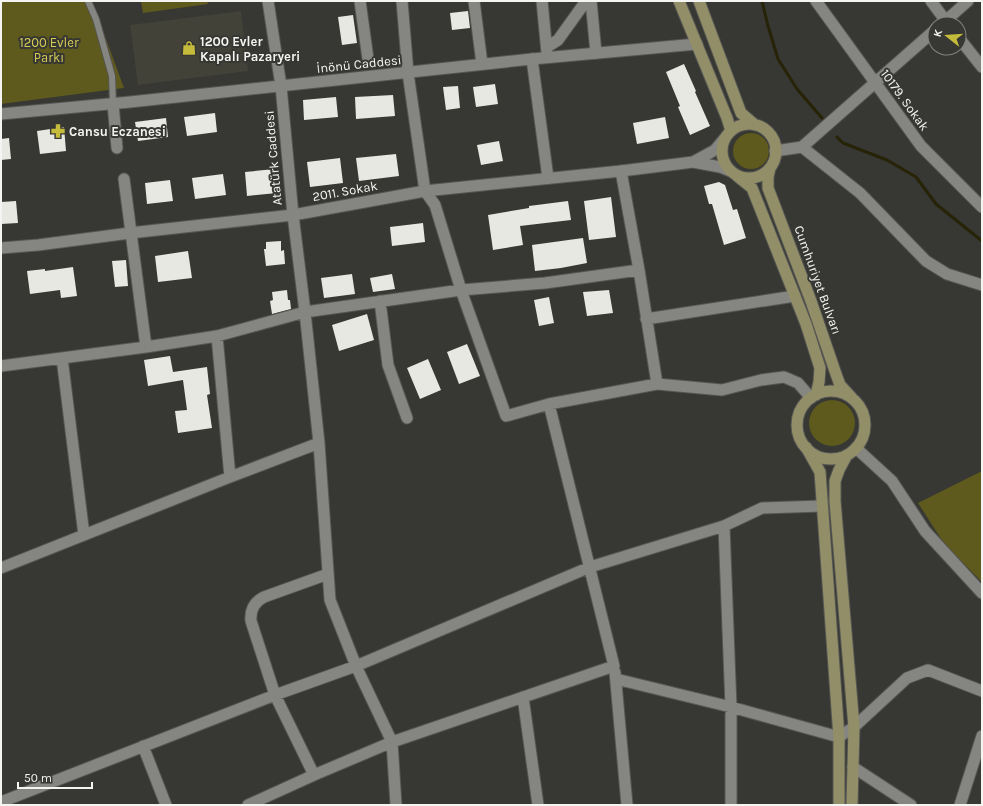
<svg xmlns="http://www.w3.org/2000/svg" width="983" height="806" viewBox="0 0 983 806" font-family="Karla,sans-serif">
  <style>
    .built { fill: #434239 }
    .green { fill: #5e591d }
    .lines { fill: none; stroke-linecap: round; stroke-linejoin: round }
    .stream { stroke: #262307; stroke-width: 3 }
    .building { fill: #e8e8e3 }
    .service-casing { stroke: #565653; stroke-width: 8 }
    .minor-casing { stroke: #565653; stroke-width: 13 }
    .tertiary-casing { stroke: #565653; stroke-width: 13 }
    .secondary-casing { stroke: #565653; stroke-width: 13 }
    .service { stroke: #858581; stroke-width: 6 }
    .minor { stroke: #858581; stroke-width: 11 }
    .tertiary { stroke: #858581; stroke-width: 11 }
    .secondary { stroke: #928f68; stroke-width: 11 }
    .labels { text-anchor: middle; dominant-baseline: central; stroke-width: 4; stroke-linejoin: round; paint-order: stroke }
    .poi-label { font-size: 13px; font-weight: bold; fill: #f4f4f2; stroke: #373733; text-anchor: start }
    .park-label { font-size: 13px; fill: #d8ce55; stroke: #373733 }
    .street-label { font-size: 13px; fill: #f4f4f2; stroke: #373733 }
  </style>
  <rect width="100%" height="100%" fill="#373733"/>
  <path class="built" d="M241,11L248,71L138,85L130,25Z"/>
  <path class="green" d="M1,1H92L124,88L1,104Z
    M141,1H207L208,4L143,13Z
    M733 151a18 18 0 1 1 36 0a18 18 0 1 1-36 0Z
    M809 423a23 23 0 1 1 46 0a23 23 0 1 1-46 0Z
    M982,471V582L945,545L918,503Z"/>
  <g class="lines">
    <path class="stream" d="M762,1L768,26L778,59L797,89L822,118
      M837,137L843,143L887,160L916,177L936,204L982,241"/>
  </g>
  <path class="building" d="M468,11L470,28L452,30L450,13Z
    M353,15L357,43L342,45L338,17Z
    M684,64L696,91L695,92L710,126L690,135L678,107L680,106L666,72Z
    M495,84L498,104L476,107L473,87Z
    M458,86L460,108L446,110L443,87Z
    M393,95L395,116L356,119L355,97Z
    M336,97L338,117L304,120L303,100Z
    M215,113L217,132L187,136L184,117Z
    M665,117L669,138L637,144L633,123Z
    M166,118L168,137L138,141L135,122Z
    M64,127L66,151L40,154L37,131Z
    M9,138L11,159L1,160V139Z
    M499,141L503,161L481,165L477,145Z
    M396,154L399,176L359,181L356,158Z
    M340,158L343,183L310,187L307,162Z
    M275,169L277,193L247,196L245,172Z
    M223,174L226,195L195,199L192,178Z
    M170,180L173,201L147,204L145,183Z
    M719,182L725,185L733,210L737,209L746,238L724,245L712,204H709L704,186Z
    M611,197L616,237L589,240L584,201Z
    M16,201L18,223L1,224V202Z
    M568,201L571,220L520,226L523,245L493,250L488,215L529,208V206Z
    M423,223L425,242L392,246L390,227Z
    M583,238L587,263L561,268L535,271L532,245Z
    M281,241V251L284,250L285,264L266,266L264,249H266V242Z
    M188,251L192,278L158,282L155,256Z
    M126,260L128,286L115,287L112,261Z
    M73,267L77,296L61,298L60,290L30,294L27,271L45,269V271Z
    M352,274L355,294L324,298L321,278Z
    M392,274L395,289L373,292L370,278Z
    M287,290L288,300H290L291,309L272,314L270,301L273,300L272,292Z
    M609,290L613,313L587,316L583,292Z
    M549,297L554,323L539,326L534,300Z
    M367,314L374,340L339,351L332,325Z
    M467,344L480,376L459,384L447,352Z
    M170,356L173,372L207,367L210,394L207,395L212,428L178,433L175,411L187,410L183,380L148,386L144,360Z
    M428,359L441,390L420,399L407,368Z"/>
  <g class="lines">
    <defs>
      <path id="service" d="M88,1L96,19L112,76L113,104"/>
      <path id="minor" d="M360,1L368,59
        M542,1L547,53
        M591,1L596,53
        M816,1L921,146L982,207
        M931,1L948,24
        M942,24L968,1
        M959,38L982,67
        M547,47L558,40L586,1
        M532,59L548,178
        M408,73L425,191L435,205L461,290L506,416L549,404L657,384L722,390L761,380L784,377L798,383L811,398
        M113,104L117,148
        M802,147L860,193L926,261L947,274L982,285
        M775,151L802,147L935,30
        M621,171L639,270L657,384
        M124,179L146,347L217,336L305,312L461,290L545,283L639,270
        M380,301L388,365L407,418
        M305,312L319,443L330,600L356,666L392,742L396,805
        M646,319L795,296
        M217,336L230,477
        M62,358L84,535
        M1,366L146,347
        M724,526L731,707V805
        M1,568L230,477L319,443
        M615,672L627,805
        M616,679L731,707L839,737L854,727L907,678L928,670L982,691
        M523,697L538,805
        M143,746L166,805
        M853,767L911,805
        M314,775L275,695L251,621C250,610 254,602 264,597L328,574
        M1,802L275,695L356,666L590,567L724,526L762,508L822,506
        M248,805L314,775L392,742L614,666L549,404
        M960,805L982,736"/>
      <path id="tertiary" d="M268,1L281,86L293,215L305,312
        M402,1L408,73
        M474,1L482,64
        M1,114L130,102L532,59L697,44
        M693,162L715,150L725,138
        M1,248L38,245L130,233L293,215L425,191L621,171L693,162L720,167L730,171
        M856,448L892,481L925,531L982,593"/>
      <path id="secondary" d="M679,1L727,118L731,131
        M699,1L741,113L755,125
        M722 151a27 27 0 1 1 54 0a27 27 0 1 1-54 0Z
        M770,168L768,177V188L811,301L836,374L840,385L852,398
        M737,176L752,188L806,324L820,368L819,382L816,395
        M797 425a34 34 0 1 1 68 0a34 34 0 1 1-68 0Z
        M806,447L820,472L839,737V805
        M847,455L839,470L835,481V501L854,727L852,805"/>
    </defs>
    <use href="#service" class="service-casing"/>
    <use href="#minor" class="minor-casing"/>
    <use href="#tertiary" class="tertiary-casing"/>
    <use href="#secondary" class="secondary-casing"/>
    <use href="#service" class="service"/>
    <use href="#minor" class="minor"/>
    <use href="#tertiary" class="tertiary"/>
    <use href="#secondary" class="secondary"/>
  </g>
  <defs>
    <symbol id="shop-bare" viewBox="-9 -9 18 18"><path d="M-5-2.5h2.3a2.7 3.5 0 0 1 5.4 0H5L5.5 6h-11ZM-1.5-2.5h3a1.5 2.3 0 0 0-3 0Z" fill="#c6bc3c" stroke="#373733" stroke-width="2.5" paint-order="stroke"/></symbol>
    <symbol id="pharmacy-bare" viewBox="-9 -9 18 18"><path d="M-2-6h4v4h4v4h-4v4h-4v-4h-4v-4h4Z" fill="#c6bc3c" stroke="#373733" stroke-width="2.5" paint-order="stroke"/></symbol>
  </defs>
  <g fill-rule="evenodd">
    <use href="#shop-bare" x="179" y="38" width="20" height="20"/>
    <use href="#pharmacy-bare" x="48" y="121" width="20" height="20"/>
  </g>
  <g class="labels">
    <g class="poi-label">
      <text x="200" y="41">1200 Evler<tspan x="200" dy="15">Kapalı Pazaryeri</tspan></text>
      <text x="69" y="131">Cansu Eczanesi</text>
    </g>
    <g class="park-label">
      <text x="49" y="42">1200 Evler<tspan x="49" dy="15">Parkı</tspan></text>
    </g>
    <g class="street-label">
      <text transform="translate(359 64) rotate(-6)">İnönü Caddesi</text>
      <text transform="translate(905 100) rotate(54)">10179. Sokak</text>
      <text transform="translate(273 158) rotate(-95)">Atatürk Caddesi</text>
      <text transform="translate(345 191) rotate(-10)">2011. Sokak</text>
      <text transform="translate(818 280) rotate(70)">Cumhuriyet Bulvarı</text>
    </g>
  </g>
  <rect width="983" height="806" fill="none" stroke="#f4f4f2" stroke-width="4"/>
  <g transform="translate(947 36) rotate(287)"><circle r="19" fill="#373733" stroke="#83837f"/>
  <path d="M0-3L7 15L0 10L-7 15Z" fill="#c6bc3c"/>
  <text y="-6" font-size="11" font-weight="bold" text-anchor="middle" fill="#f4f4f2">K</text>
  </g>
  <path d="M18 782v6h74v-6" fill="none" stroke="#f4f4f2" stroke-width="2"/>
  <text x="24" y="782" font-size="12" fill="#f4f4f2" stroke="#373733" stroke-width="3" paint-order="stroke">50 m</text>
</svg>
